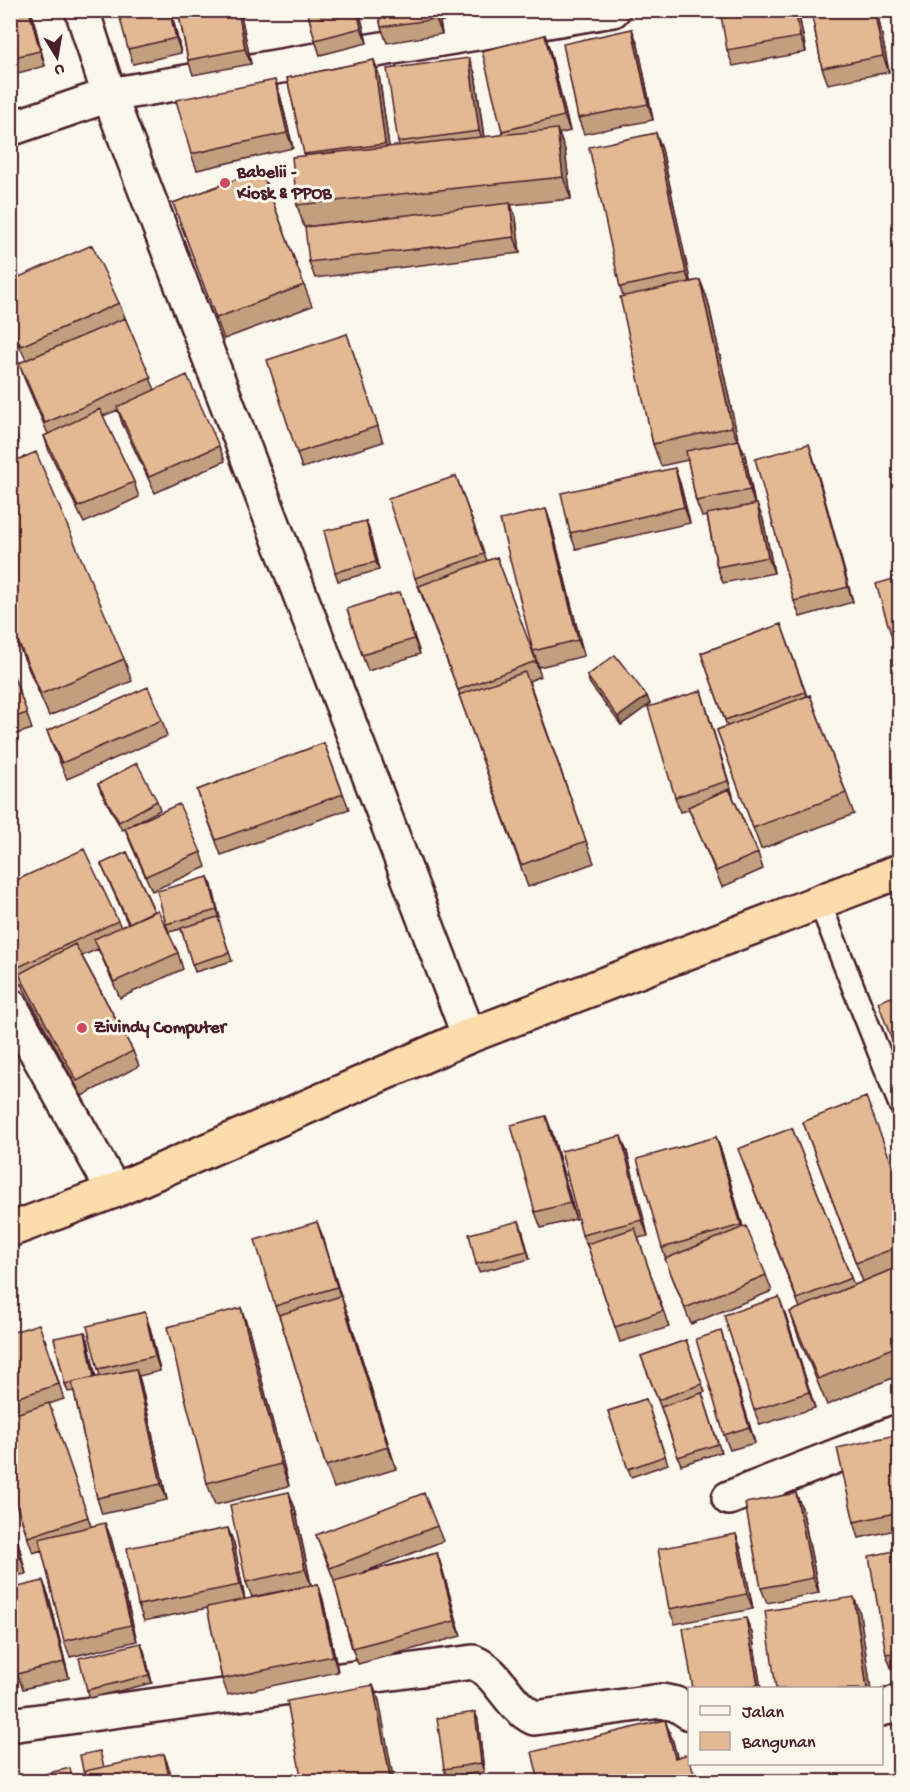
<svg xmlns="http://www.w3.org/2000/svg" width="910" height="1792" viewBox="0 0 910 1792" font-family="'Gochi Hand',sans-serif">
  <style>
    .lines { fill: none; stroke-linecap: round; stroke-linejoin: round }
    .lane-casing { stroke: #4a1f2b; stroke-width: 26 }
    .street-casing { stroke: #4a1f2b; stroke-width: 38 }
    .highway-casing { stroke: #4a1f2b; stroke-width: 38 }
    .lane { stroke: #fbf7ec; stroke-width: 21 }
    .street { stroke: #fbf7ec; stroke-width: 33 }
    .highway { stroke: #fbdcab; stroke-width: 33 }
    .wall { fill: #c29f7e; stroke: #4a1f2b; stroke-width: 1.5 }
    .shaded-wall { fill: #9e8266; stroke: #4a1f2b; stroke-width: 1.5 }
    .building { fill: #e2b992; stroke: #4a1f2b; stroke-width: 1.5 }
    .poi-dot { fill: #d1495b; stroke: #fbf7ec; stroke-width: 2 }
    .labels { text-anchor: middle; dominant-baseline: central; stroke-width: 6; stroke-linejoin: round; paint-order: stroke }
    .poi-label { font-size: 18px; font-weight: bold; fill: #4a1f2b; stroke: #fbf7ec; text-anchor: start }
  </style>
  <rect width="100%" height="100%" fill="#fbf7ec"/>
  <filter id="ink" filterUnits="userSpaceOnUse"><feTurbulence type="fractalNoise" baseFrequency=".0167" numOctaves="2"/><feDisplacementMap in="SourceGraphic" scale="12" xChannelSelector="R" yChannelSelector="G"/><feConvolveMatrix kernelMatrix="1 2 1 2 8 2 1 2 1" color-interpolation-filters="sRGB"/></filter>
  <g filter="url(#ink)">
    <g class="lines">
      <defs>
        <path id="lane" d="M819,901L900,1105"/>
        <path id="street" d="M82,10L109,95L469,1036
          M10,129L109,95L613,10
          M10,1005L114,1191
          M729,1498L900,1431
          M882,1709L900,1701
          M10,1725L473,1662C501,1674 506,1704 534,1718L661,1701L676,1704L690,1713"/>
        <path id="highway" d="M10,1230L114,1191L469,1036L900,871"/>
      </defs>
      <use href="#lane" class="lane-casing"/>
      <use href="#street" class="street-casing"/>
      <use href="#highway" class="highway-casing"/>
      <use href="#lane" class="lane"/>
      <use href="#street" class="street"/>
      <use href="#highway" class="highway"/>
    </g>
    <path class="wall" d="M10,10H31L45,66L10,75Z
      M171,10L181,53L133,64L128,49Z
      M178,10H240L251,64L193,75L188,60Z
      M267,10H279L268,13Z
      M307,10H359L367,43L320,55L315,40Z
      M378,10H438L442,34L387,43L381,27Z
      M798,10L806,52L733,66L727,50Z
      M811,10H877L889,72L828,84L822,68Z
      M632,29L638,45L653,120L584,134L578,118Z
      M545,35L550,51L570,131L559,134L565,150L571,199L511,205L516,218L520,253L315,278L309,262L342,223L304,227L297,205L305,155L287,78L374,60L379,75L389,147L399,146L398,142L475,73L484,137L503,135L502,131Z
      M280,95L293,148L197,170L191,154Z
      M656,133L662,149L690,282L700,280L708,301L738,440L745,455L755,504L763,519L774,573L723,583L717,567L707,516L702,517L696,501L688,460L661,466L653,444L623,296L620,287Z
      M261,170L312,306L224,339L173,203Z
      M10,281L119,303L155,390L219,446L225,461L155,493L122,423L118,410L103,416L134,482L139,497L84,523L49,451L44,436L48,434L24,378L19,363L26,360L10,326Z
      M347,334L383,442L302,468L297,453Z
      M10,420L19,443L10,447Z
      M814,460L853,602L800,617L794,601Z
      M10,463L124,659L132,681L49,716L10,626Z
      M456,476L487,561L497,557L541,676L529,681L594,863L528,887L459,695H460L415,578Z
      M680,483L690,523L576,549L570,533Z
      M546,509L551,524L584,656L539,667L533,651Z
      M366,521L379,570L338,581L335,572Z
      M405,608L420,654L368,671L362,655Z
      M781,624L807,696L810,695L854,814L761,849L717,730L727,726L701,653Z
      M10,665L32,729L10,736Z
      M587,676L650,704L621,725L590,684Z
      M701,691L706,707L733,796V797L758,853L763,869L722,887L689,810L680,812L675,797Z
      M162,720L167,736L67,779L53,747L47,731Z
      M324,743L349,809L221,855L197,790Z
      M98,784L157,801L160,810L133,824L201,852L206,867L152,891L131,844L125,829L122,830L101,792Z
      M127,852L155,912L178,953L183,969L120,998L98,949L82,956L133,1051L139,1066L82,1096L24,989L22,984L18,986L10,970V883L118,921L121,927L128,924L101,864Z
      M208,877L220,918L218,919L232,961L195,972L181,929L169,932L166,924Z
      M803,1122L900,1185V1375L827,1405L799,1338L790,1312L800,1308L744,1165L792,1128L854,1285L863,1282Z
      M552,1132L576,1219L541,1228L535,1212Z
      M716,1137L722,1153L743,1227L766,1275L772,1291L691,1324L671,1274L662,1248Z
      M627,1152L648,1236L638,1238L669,1327L620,1342L589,1250L582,1235Z
      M519,1221L530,1259L479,1272L476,1264Z
      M323,1237L340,1296L349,1317L396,1469L334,1488L326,1466L281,1321L275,1306Z
      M241,1308L249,1330L289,1486L215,1505L207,1483Z
      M785,1313L815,1408L760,1425L754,1410Z
      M150,1328L160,1371L139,1376L141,1384L167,1500L102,1514L97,1498L74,1391L68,1392L65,1384L88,1340L96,1377L100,1376L98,1369Z
      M10,1333L45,1339L64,1399L49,1404L91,1526L111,1538L137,1641L70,1657L64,1641L42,1550L33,1553L10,1487Z
      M686,1340L705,1392L699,1394L702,1393L721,1452L681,1465L661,1408L641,1356Z
      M726,1347L755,1443L730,1450L724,1435Z
      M646,1399L668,1464L631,1477L608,1411Z
      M900,1434V1529L859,1538L854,1522Z
      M295,1508L311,1585L252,1597L246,1582Z
      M802,1508L819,1593L767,1603L761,1588Z
      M10,1510L26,1574L10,1577Z
      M437,1526L443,1541L364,1572L437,1553L442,1568L461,1636L358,1664L352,1648L334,1580L316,1535Z
      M234,1543L245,1600L318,1584L323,1600L338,1672L228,1695L222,1679L208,1608L144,1621L138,1605Z
      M741,1549L753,1609L675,1624L669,1609Z
      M900,1550V1668L892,1670L886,1654Z
      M43,1581L49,1597L69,1678L23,1689L17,1674Z
      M752,1633L761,1689H693Z
      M144,1651L152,1683L90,1698L87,1690Z
      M10,1671L17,1688L10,1690Z
      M475,1712L478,1720L484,1772L447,1777L444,1769Z"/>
    <path class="shaded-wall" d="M29,10H31L45,66L40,51Z
      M169,10H171L181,53L176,38Z
      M238,10H240L251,64L245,49Z
      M357,10H359L367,43L361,28Z
      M435,10H438L442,34L436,19Z
      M795,10H798L806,52L800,37Z
      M874,10H877L889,72L883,56Z
      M632,29L638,45L653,120L648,104Z
      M545,35L550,51L570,131L564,116Z
      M469,58L475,73L485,146L479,131Z
      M374,60L379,75L391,160L385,144Z
      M275,80L280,95L293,148L287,133Z
      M557,129L565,150L571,199L563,177Z
      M656,133L662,149L692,289L686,273Z
      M510,203L516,218L520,253L514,237Z
      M700,280L708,301L740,448L732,427Z
      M739,440L745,455L755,506L750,490Z
      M809,444L814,460L853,602L848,587Z
      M675,468L680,483L690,523L684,507Z
      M757,504L763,519L774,573L768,557Z
      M546,509L551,524L584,656L578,640Z
      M366,521L369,529L379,570L376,562Z
      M400,592L405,608L420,654L414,639Z
      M701,691L706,707L733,796L728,781Z
      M647,696L650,704L621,725L618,717Z
      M208,877L212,885L220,918L217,910Z
      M546,1116L552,1132L576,1219L570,1203Z
      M621,1136L627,1152L648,1236L642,1220Z
      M716,1137L722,1153L747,1241L741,1225Z
      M519,1221L522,1229L530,1259L527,1251Z
      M317,1222L323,1237L343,1303L337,1287Z
      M341,1296L349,1317L396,1469L388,1447Z
      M779,1297L785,1313L815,1408L809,1392Z
      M241,1308L249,1330L289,1486L281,1464Z
      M145,1312L150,1328L160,1371L155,1356Z
      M721,1331L726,1347L755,1443L749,1427Z
      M85,1332L88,1340L97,1386L94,1378Z
      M136,1369L141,1384L167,1500L161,1484Z
      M289,1492L295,1508L311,1585L305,1569Z
      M796,1493L802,1508L819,1593L813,1578Z
      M10,1510L26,1574L21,1558L10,1517Z
      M105,1523L111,1538L137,1641L131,1625Z
      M228,1528L234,1543L245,1601L240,1585Z
      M736,1534L741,1549L753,1609L747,1594Z
      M437,1553L442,1568L461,1636L455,1621Z
      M43,1581L49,1597L69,1678L64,1662Z
      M318,1584L323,1600L338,1672L333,1656Z
      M854,1597L860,1613L871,1689H867Z
      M746,1618L752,1633L761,1689H759L758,1685Z
      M141,1643L144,1651L152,1683L149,1675Z
      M373,1685L379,1700L394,1782H391Z
      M475,1712L478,1720L484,1772L481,1763Z
      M665,1720L673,1741L683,1779L675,1758Z
      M164,1754L172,1776L173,1782H170Z"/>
    <path class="building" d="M10,10H29L40,51L10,58Z
      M118,10H169L176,38L128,49Z
      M178,10H238L245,49L188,60Z
      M307,10H357L361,28L315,40Z
      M378,10H435L436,19L381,27Z
      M720,10H795L800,37L727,50Z
      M811,10H874L883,56L822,68Z
      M632,29L648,104L578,118L563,44Z
      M545,35L564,116L502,131L482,51Z
      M469,58L479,131L398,142L387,69Z
      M374,60L385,144L304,154L287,78Z
      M275,80L287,133L191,154L176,100Z
      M557,129L563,177L297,205L292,157Z
      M656,133L686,273L620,287L589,147Z
      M261,170L304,285L216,318L173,203Z
      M510,203L514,237L309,262L305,227Z
      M92,245L119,303L21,346L10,323V281Z
      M700,280L732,427L653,444L620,297Z
      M125,318L151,378L45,423L19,363Z
      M347,334L378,426L297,453L267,360Z
      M187,375L219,446L149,477L117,407Z
      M100,409L134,482L78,507L44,436Z
      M10,420L14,427L10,429Z
      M739,440L750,490L696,501L686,451Z
      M809,444L848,587L794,601L755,459Z
      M36,452L124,659L41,694L10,623V463Z
      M675,468L684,507L570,533L561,493Z
      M456,476L484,554L415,578L388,499Z
      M757,504L768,557L717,567L707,514Z
      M546,509L578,640L533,651L500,520Z
      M900,518V532L895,519Z
      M366,521L376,562L335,572L324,531Z
      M497,557L536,661L458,690L419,586Z
      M900,577V665L876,584Z
      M400,592L414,639L362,655L347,609Z
      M781,624L805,692L725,720L701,653Z
      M615,655L647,696L618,717L587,676Z
      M10,666L27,713L10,719Z
      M525,672L586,841L521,865L459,695Z
      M148,687L162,720L62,763L47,731Z
      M701,691L728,781L675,797L648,707Z
      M810,695L846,793L753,828L717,730Z
      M324,743L343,794L216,840L197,790Z
      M137,763L157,801L119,822L98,784Z
      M729,789L758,853L716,871L688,807Z
      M179,804L201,852L146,876L125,828Z
      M84,849L118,921L12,970L10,966V883Z
      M127,852L154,911L129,923L101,864Z
      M208,877L217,910L166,924L157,891Z
      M158,910L178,953L114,982L94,939Z
      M218,917L229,953L192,964L181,928Z
      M75,944L133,1051L77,1081L19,974Z
      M900,994V1063L878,1002Z
      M866,1097L900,1185V1246L856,1263L803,1122Z
      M546,1116L570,1203L535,1212L511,1125Z
      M792,1128L851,1278L797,1299L738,1149Z
      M621,1136L642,1220L582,1235L561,1151Z
      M716,1137L741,1225L662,1248L637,1159Z
      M519,1221L527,1251L476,1264L469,1234Z
      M317,1222L337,1287L275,1306L255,1240Z
      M746,1226L766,1275L685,1308L665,1259Z
      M635,1228L663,1311L615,1327L587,1244Z
      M900,1266V1345L818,1379L790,1312Z
      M341,1296L388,1447L326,1466L279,1315Z
      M779,1297L809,1392L754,1410L724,1315Z
      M241,1308L281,1464L207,1483L167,1327Z
      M145,1312L155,1356L98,1369L87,1326Z
      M39,1324L59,1384L10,1400V1333Z
      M721,1331L749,1427L724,1435L696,1339Z
      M85,1332L94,1377L65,1384L54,1338Z
      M686,1340L702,1384L658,1400L641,1356Z
      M136,1369L161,1484L97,1498L72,1382Z
      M702,1393L718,1444L678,1457L661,1407Z
      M646,1399L665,1456L628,1469L608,1411Z
      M49,1403L88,1517L28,1537L10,1487V1416Z
      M900,1434V1512L854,1522L837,1448Z
      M289,1492L305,1569L246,1582L230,1505Z
      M424,1493L437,1526L330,1568L316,1535Z
      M796,1493L813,1578L761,1588L745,1503Z
      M10,1517L21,1558L10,1560Z
      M105,1523L131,1625L64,1641L39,1539Z
      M228,1528L240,1585L138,1605L127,1548Z
      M736,1534L747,1594L669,1609L658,1549Z
      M900,1550V1652L886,1654L869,1556Z
      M437,1553L455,1621L352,1648L334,1581Z
      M43,1581L64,1662L17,1674L10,1648V1589Z
      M318,1584L333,1656L222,1679L207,1607Z
      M854,1597L867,1689H776L765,1611Z
      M746,1618L758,1685L733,1689H693L683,1628Z
      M141,1643L149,1675L87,1690L79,1658Z
      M373,1685L391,1782H302L287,1701Z
      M475,1712L481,1763L444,1769L437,1718Z
      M665,1720L675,1758L688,1754L690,1759V1764H691L697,1782H539L532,1752Z
      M100,1751L104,1767L85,1771L87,1781H85L80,1755Z
      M164,1754L170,1782H87L85,1771Z
      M70,1768L73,1782H11Z"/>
  </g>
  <g class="poi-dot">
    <circle cx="225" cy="183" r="6"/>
    <circle cx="82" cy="1028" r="6"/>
  </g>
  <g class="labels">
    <g class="poi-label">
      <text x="237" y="173">Babelii -<tspan x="237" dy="21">Kiosk &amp; PPOB</tspan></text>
      <text x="94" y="1028">Zivindy Computer</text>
    </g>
  </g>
  <rect width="910" height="1792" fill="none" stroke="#fbf7ec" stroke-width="36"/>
  <rect x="18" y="18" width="874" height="1756" fill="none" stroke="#4a1f2b" stroke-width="2" filter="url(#ink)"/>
  <rect x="688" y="1687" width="195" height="78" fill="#fbf7ec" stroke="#b4a19f" stroke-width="1.5"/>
  <rect x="700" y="1706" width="30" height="9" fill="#fbf7ec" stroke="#b4a19f" stroke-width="1.5"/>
  <text x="742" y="1717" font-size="18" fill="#4a1f2b">Jalan</text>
  <rect x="700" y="1732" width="30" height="18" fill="#e2b992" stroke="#b4a19f" stroke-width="1.5"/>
  <text x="742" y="1747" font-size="18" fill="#4a1f2b">Bangunan</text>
  <g transform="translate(57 57) rotate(169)" stroke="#fbf7ec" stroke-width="4.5" paint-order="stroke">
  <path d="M0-4.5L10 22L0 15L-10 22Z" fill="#4a1f2b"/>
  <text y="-9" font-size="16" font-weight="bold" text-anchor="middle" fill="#4a1f2b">U</text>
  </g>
</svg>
